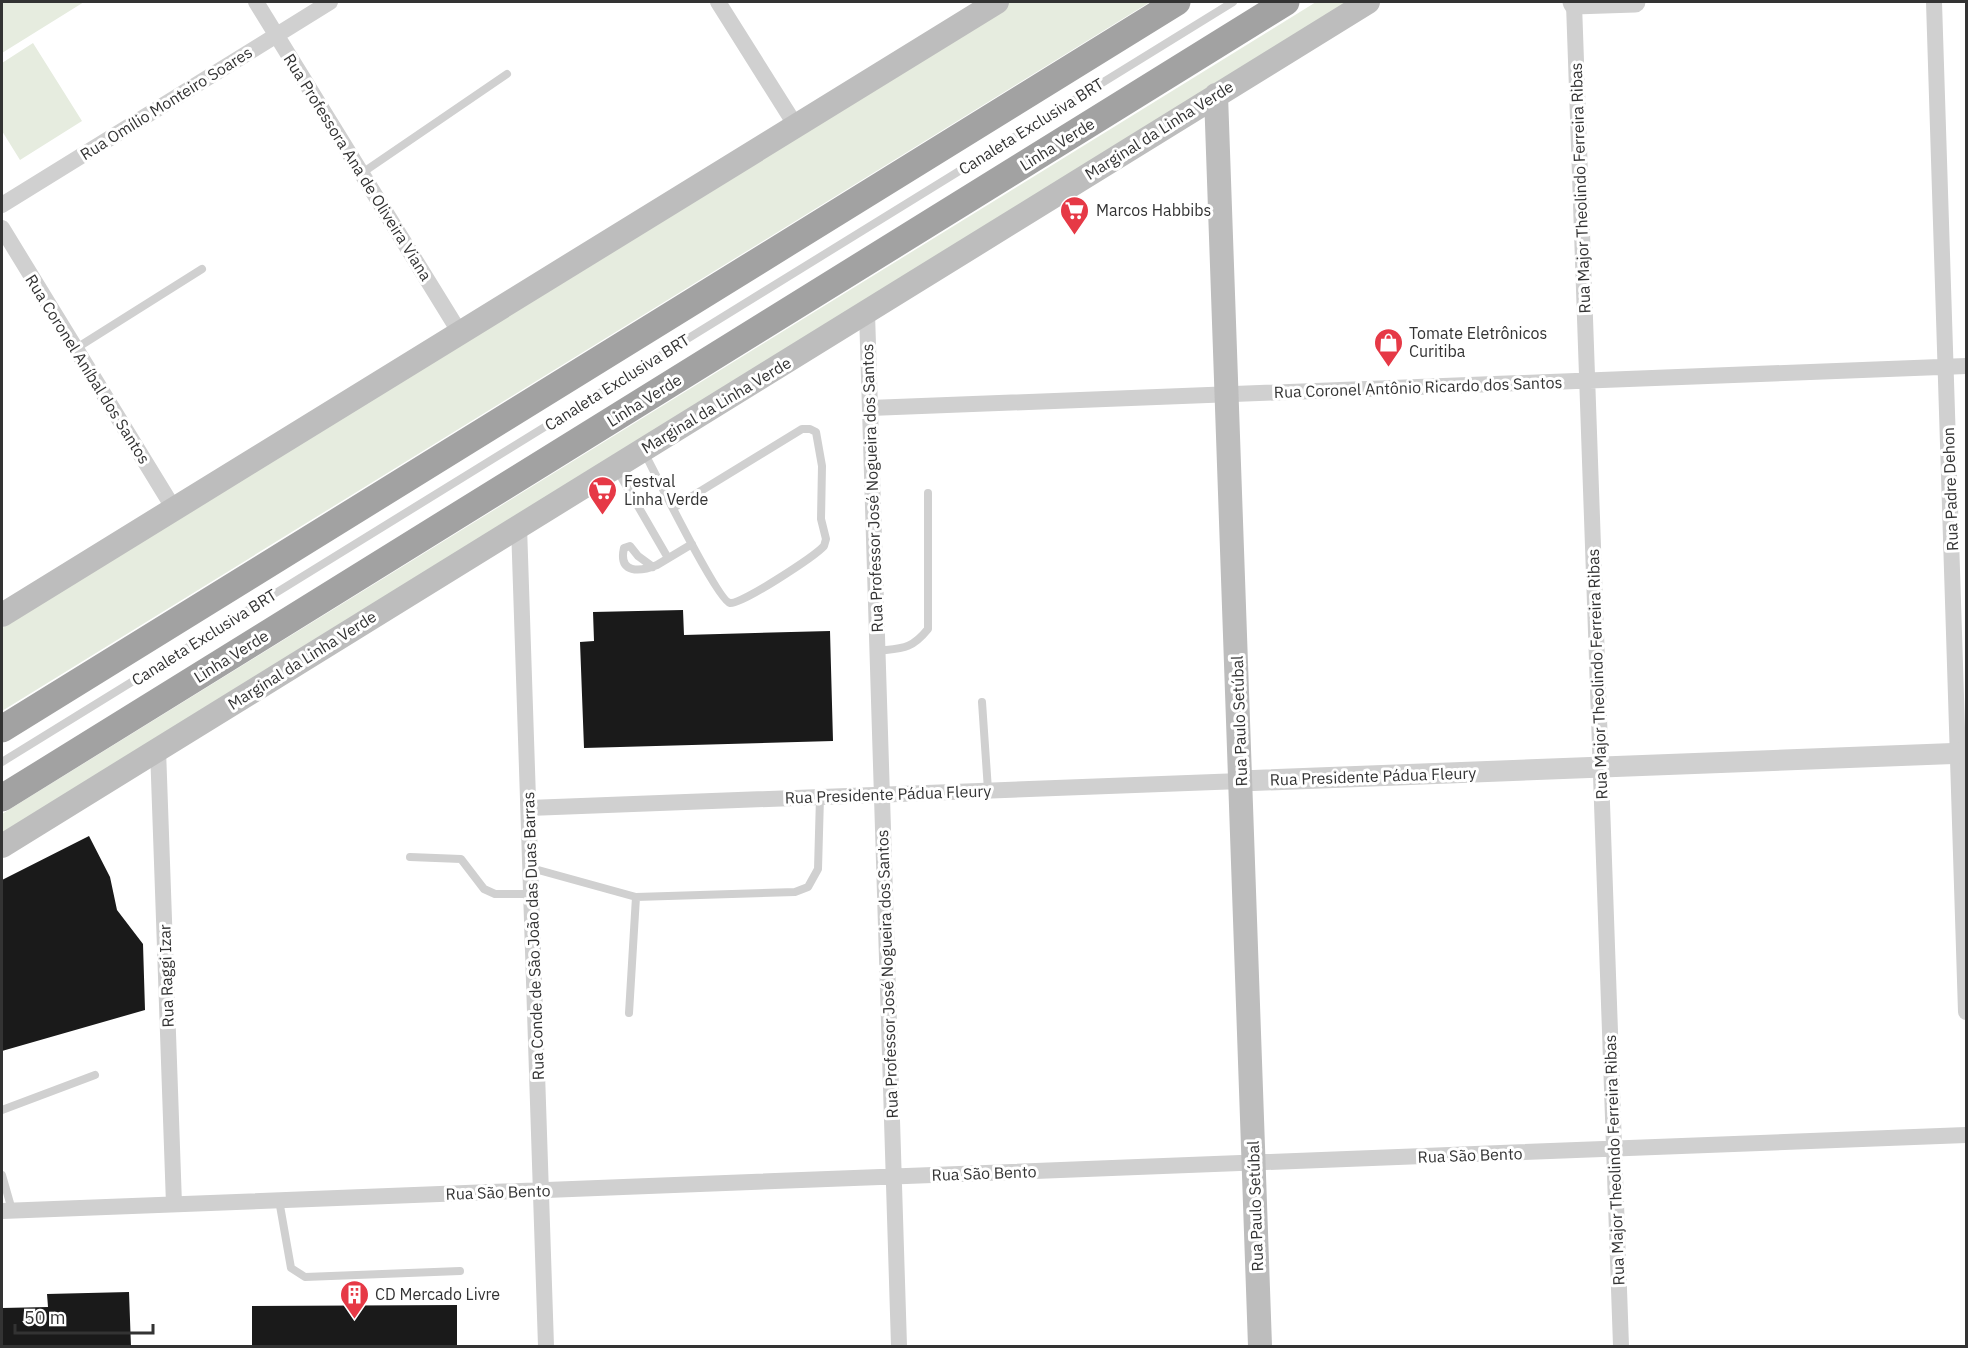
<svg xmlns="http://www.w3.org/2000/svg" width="1968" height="1348" viewBox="0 0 1968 1348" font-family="'IBM Plex Sans',sans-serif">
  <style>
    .green { fill: #e6ecdf }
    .building { fill: #1a1a1a }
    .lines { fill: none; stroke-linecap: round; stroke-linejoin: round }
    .service { stroke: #d0d0d0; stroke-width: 8 }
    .minor { stroke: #d0d0d0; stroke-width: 16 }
    .tertiary { stroke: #d0d0d0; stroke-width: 21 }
    .secondary { stroke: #bdbdbd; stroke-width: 24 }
    .trunk { stroke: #a2a2a2; stroke-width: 27 }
    .labels { text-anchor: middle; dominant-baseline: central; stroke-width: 6; stroke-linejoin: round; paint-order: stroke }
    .street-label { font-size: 16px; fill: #333; stroke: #fff }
    .poi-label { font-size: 16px; fill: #333; stroke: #fff; text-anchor: start }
  </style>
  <rect width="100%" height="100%" fill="#fff"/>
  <path class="green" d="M2,2H84L2,53Z
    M1007,2H1150L2,711V628Z
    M1316,2H1350L2,835V814Z
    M33,43L82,121L20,160L2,131V63Z"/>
  <path class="building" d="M683,610L684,635L830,631L833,741L584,748L580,642L594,641L593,612Z
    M89,836L110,877L117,910L143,944L145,1010L2,1051V880Z
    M129,1292L131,1347H2V1308L48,1307L47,1294Z
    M457,1305V1347H252V1306Z"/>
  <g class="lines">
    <path class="service" d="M362,173L507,74
      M75,349L202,269
      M644,452C654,471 718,601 730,603C741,605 815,556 824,546L826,539L821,519L822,466L816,432L810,429H802L673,508
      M617,470L668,558
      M653,567L638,556L630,546L624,548C618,574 640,572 657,565L692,544
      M877,651C902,648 911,650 928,629V493
      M982,702L988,790
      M2,762L1233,2
      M410,857L461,859L484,889L495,894H532
      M531,868L636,897L795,892L808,887L818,869L820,797
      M629,1013L636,897
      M2,1110L95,1075
      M2,1175L12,1210
      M279,1200L291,1268L305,1277L460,1271"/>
    <path class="minor" d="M256,2L460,333
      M718,2L796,126
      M1934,2L1966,1012
      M1574,4L1621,1346
      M2,205L330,2
      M2,228L174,509
      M867,313L899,1346
      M870,408L1966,366
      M519,526L546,1346
      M158,749L174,1204
      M529,808L1241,781
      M2,1211L1966,1135"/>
    <path class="tertiary" d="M1573,2L1574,4L1635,2
      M1241,781L1966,753"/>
    <path class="secondary" d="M1216,95L1260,1346
      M2,615L997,2
      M2,846L1368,2"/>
    <path class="trunk" d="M2,729L1177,2
      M2,798L1286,2"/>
  </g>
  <defs>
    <symbol id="supermarket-pin" viewBox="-11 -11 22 30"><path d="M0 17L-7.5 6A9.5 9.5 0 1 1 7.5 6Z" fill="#e63946" stroke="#fff"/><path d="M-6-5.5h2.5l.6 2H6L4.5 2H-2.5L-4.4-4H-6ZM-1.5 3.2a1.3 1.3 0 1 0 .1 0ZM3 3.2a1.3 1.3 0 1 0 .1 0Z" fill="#fff"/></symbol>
    <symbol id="shop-pin" viewBox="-11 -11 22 30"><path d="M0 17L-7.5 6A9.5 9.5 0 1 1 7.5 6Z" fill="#e63946" stroke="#fff"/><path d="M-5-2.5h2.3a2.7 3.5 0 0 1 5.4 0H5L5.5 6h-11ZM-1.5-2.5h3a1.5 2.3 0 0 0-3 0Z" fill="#fff"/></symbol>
    <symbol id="building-pin" viewBox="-11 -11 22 30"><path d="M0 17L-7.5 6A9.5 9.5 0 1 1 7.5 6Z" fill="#e63946" stroke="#fff"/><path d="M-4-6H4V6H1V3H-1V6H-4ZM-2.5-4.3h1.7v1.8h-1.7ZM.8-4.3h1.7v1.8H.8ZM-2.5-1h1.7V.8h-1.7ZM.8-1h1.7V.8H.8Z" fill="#fff"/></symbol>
  </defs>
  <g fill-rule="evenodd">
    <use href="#supermarket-pin" x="1058" y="194" width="33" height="45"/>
    <use href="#shop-pin" x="1372" y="326" width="33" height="45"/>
    <use href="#supermarket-pin" x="586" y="474" width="33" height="45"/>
    <use href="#building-pin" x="338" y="1278" width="33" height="45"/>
  </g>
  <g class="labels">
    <g class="street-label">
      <text transform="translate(166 103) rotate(-32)">Rua Omílio Monteiro Soares</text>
      <text transform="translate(1031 126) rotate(-32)">Canaleta Exclusiva BRT</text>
      <text transform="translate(1159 130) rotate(-32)">Marginal da Linha Verde</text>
      <text transform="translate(1057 144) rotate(-32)">Linha Verde</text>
      <text transform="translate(358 167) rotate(58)">Rua Professora Ana de Oliveira Viana</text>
      <text transform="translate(1580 188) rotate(-92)">Rua Major Theolindo Ferreira Ribas</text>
      <text transform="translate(88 369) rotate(58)">Rua Coronel Aníbal dos Santos</text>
      <text transform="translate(617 382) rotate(-32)">Canaleta Exclusiva BRT</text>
      <text transform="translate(1418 387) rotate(-2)">Rua Coronel Antônio Ricardo dos Santos</text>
      <text transform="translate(644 400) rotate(-32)">Linha Verde</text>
      <text transform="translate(716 405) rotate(-31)">Marginal da Linha Verde</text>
      <text transform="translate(872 488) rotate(-92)">Rua Professor José Nogueira dos Santos</text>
      <text transform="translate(1950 489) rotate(-92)">Rua Padre Dehon</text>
      <text transform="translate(204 637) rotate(-32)">Canaleta Exclusiva BRT</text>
      <text transform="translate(231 656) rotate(-32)">Linha Verde</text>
      <text transform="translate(302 660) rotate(-32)">Marginal da Linha Verde</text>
      <text transform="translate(1597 674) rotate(-92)">Rua Major Theolindo Ferreira Ribas</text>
      <text transform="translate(1239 721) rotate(-92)">Rua Paulo Setúbal</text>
      <text transform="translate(1373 776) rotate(-2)">Rua Presidente Pádua Fleury</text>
      <text transform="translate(888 794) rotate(-2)">Rua Presidente Pádua Fleury</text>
      <text transform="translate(533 936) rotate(-92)">Rua Conde de São João das Duas Barras</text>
      <text transform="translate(887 974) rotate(-92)">Rua Professor José Nogueira dos Santos</text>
      <text transform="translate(166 976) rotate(-92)">Rua Raggi Izar</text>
      <text transform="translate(1470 1155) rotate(-2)">Rua São Bento</text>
      <text transform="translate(1614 1160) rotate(-92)">Rua Major Theolindo Ferreira Ribas</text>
      <text transform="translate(984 1173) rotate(-2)">Rua São Bento</text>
      <text transform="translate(498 1192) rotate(-2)">Rua São Bento</text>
      <text transform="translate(1255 1206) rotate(-92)">Rua Paulo Setúbal</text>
    </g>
    <g class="poi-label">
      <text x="1096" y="210">Marcos Habbibs</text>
      <text x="1409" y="333">Tomate Eletrônicos<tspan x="1409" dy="18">Curitiba</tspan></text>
      <text x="624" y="481">Festval<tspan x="624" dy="18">Linha Verde</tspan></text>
      <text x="375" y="1294">CD Mercado Livre</text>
    </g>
  </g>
  <rect width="1968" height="1348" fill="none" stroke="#333333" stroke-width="6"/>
  <path d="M15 1324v9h138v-9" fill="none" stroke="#333333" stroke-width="3"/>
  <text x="24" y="1324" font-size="18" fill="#333333" stroke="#ffffff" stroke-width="4.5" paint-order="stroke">50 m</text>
</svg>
